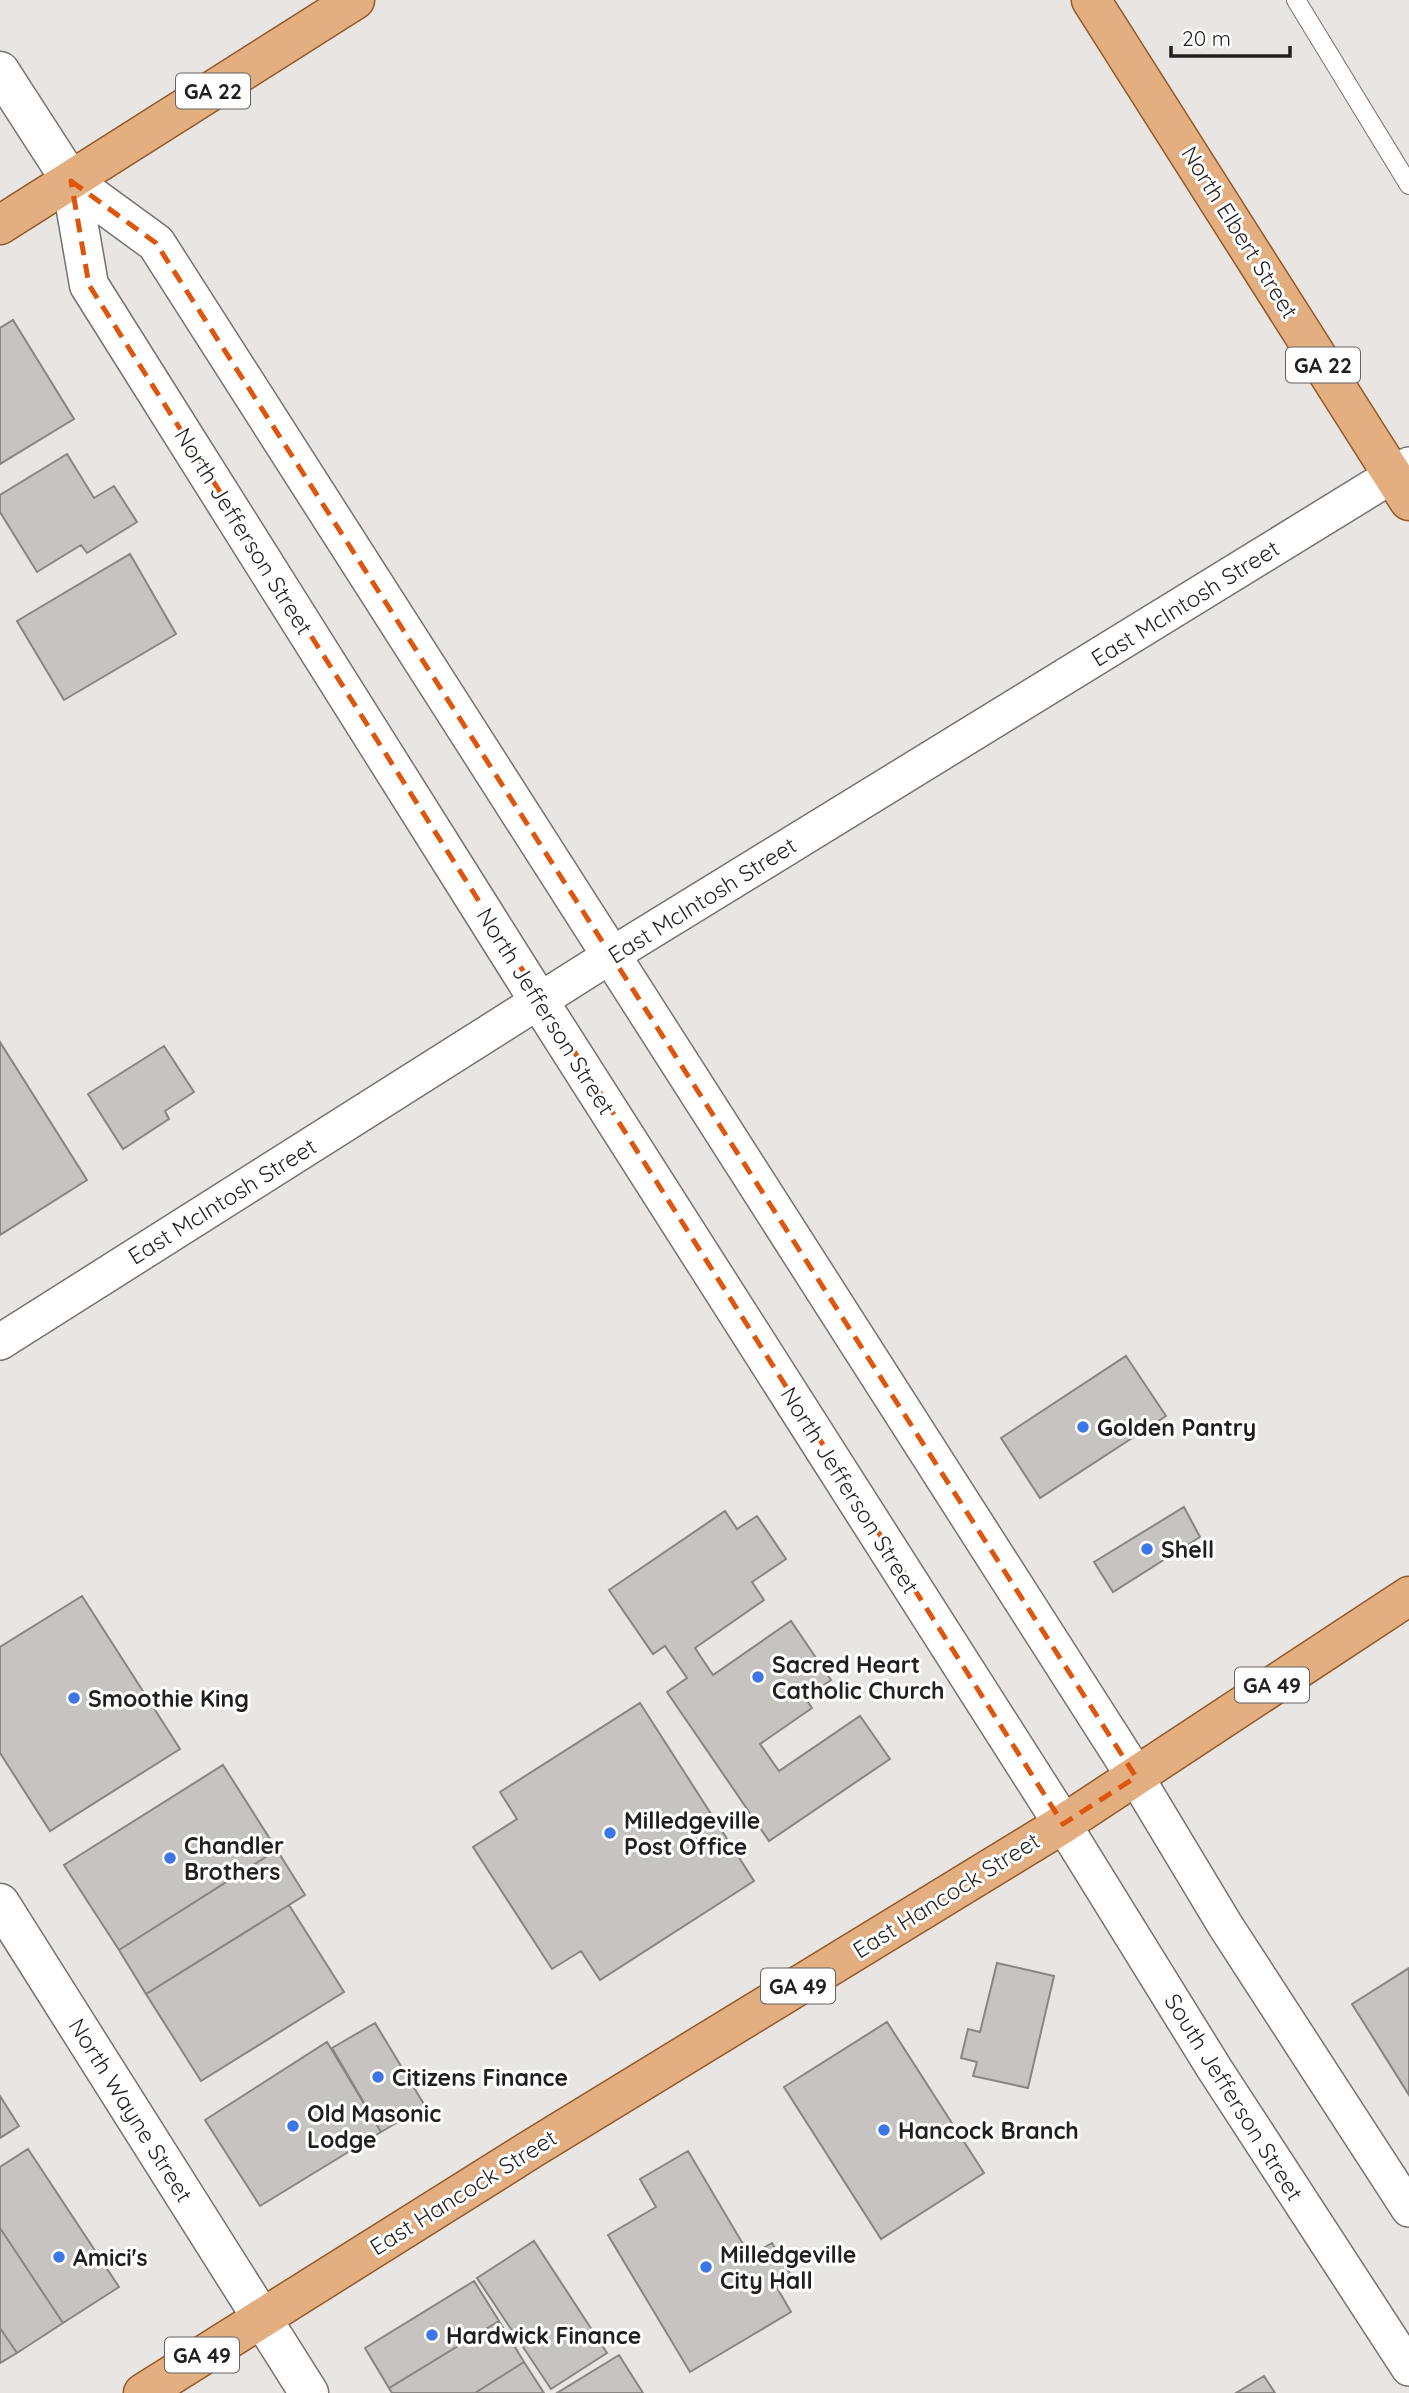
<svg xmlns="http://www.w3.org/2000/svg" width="1409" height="2393" viewBox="0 0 1409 2393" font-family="Quicksand,sans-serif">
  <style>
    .building { fill: #c6c3c0; stroke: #888582; stroke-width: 2 }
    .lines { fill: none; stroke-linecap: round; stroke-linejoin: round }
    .service-casing { stroke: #75726f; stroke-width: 20 }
    .minor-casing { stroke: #75726f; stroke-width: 38 }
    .tertiary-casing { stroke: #75726f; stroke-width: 41 }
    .secondary-casing { stroke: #75726f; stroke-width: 41 }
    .primary-casing { stroke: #935927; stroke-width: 41 }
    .service { stroke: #fff; stroke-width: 18 }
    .minor { stroke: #fff; stroke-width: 35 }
    .tertiary { stroke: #fff; stroke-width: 38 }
    .secondary { stroke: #fff; stroke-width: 38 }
    .primary { stroke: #e3ae80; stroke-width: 38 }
    .marked { fill: none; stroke: #de560d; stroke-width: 5; stroke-dasharray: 14 9; stroke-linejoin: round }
    .poi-dot { fill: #3e76e5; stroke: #fff; stroke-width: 2.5 }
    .labels { text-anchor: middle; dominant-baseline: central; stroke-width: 6; stroke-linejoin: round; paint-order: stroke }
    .shield { fill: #fff; stroke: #646262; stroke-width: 2 }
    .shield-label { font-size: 21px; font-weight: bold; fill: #211f1f }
    .street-label { font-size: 23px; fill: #211f1f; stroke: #fff }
    .poi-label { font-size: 23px; font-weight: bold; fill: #211f1f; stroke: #fff; text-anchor: start }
  </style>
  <rect width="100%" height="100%" fill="#e9e5e3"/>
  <path class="building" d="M13,320L74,419L0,464V328Z
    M67,454L94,498L114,486L137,522L87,553L81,545L37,572L0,512V495Z
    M130,554L176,634L64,700L17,621Z
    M0,1042L87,1180L0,1235Z
    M164,1046L194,1092L165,1111L169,1119L123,1149L88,1094Z
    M1126,1356L1166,1416L1040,1498L1001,1438Z
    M1184,1507L1200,1537L1113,1592L1094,1562Z
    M725,1511L737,1529L757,1516L786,1559L752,1582L764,1600L695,1648L713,1675L791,1621L831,1680L805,1698L812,1708L760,1744L779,1771L860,1716L890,1759L769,1841L667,1692L687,1678L665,1646L653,1654L609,1590Z
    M82,1596L180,1749L50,1831L0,1753V1647Z
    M640,1703L754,1881L600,1980L581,1951L552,1969L473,1847L517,1819L500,1792Z
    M223,1765L277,1850L119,1950L64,1865Z
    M277,1850L305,1895L146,1994L119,1950Z
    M289,1905L344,1992L201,2081L146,1994Z
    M997,1963L1054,1976L1028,2088L973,2076L977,2062L961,2058L968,2029L980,2032Z
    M1409,1968V2095L1352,2004Z
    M887,2022L984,2173L881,2239L784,2087Z
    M375,2023L425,2106L381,2132L332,2048Z
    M327,2042L381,2132L260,2206L205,2120Z
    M0,2096L19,2126L0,2138Z
    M28,2149L119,2287L63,2323L0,2228V2167Z
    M688,2151L750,2256L772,2243L792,2277L776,2286L791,2312L690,2372L608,2235L656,2207L640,2179Z
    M0,2228L63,2323L17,2353L0,2328Z
    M534,2241L607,2353L551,2389L477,2278Z
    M474,2281L499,2321L389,2388L365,2348Z
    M499,2321L524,2362L475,2393H392L389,2388Z
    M0,2328L17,2353L0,2363Z
    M619,2355L643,2393H557Z
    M524,2362L544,2393H475Z
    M1264,2376L1275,2393H1236Z"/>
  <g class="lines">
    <defs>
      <path id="service" d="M1296,0L1409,185"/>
      <path id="minor" d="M0,1342L610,956L1409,465
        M1136,1777L1225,1925L1409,2209
        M1063,1824L1214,2068L1409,2368"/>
      <path id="tertiary" d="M0,1903L309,2393"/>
      <path id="secondary" d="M0,71L71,181L156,243L1136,1777
        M71,181L89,285L539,1001L1063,1824"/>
      <path id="primary" d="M1091,0L1409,501
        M0,225L355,0
        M143,2393L533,2148L1063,1824L1409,1596"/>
    </defs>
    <use href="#service" class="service-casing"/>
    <use href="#minor" class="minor-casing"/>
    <use href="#tertiary" class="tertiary-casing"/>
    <use href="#secondary" class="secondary-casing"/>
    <use href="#primary" class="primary-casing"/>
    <use href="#service" class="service"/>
    <use href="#minor" class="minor"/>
    <use href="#tertiary" class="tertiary"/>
    <use href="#secondary" class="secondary"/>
    <use href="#primary" class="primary"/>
  </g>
  <path class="marked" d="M71,181L156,243L1136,1777L1063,1824L89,285Z"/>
  <g class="poi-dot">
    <circle cx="1083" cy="1427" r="7"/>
    <circle cx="1147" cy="1549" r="7"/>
    <circle cx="758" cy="1677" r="7"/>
    <circle cx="74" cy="1698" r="7"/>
    <circle cx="610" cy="1833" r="7"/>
    <circle cx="170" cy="1858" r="7"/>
    <circle cx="378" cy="2077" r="7"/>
    <circle cx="293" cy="2126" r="7"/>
    <circle cx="884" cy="2130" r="7"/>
    <circle cx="59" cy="2257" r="7"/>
    <circle cx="706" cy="2267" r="7"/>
    <circle cx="432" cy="2335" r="7"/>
  </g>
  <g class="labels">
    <g class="shield">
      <rect x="176" y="73.5" width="74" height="35" rx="5"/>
      <rect x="1286" y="347.5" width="74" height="35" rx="5"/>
      <rect x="1235" y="1667.5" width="74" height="35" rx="5"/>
      <rect x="761" y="1968.5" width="74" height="35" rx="5"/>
      <rect x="165" y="2337.5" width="74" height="35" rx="5"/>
    </g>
    <g class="shield-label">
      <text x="213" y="91">GA 22</text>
      <text x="1323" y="365">GA 22</text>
      <text x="1272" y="1685">GA 49</text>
      <text x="798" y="1986">GA 49</text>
      <text x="202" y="2355">GA 49</text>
    </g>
    <g class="street-label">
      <text transform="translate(1240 232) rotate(58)">North Elbert Street</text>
      <text transform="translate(244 531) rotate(58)">North Jefferson Street</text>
      <text transform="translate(1185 603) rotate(-32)">East McIntosh Street</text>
      <text transform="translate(702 900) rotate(-32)">East McIntosh Street</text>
      <text transform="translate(546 1011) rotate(58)">North Jefferson Street</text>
      <text transform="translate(222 1201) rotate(-32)">East McIntosh Street</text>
      <text transform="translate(850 1490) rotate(58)">North Jefferson Street</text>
      <text transform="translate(946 1895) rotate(-32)">East Hancock Street</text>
      <text transform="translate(1234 2097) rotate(58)">South Jefferson Street</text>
      <text transform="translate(131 2110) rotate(58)">North Wayne Street</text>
      <text transform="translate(463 2192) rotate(-32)">East Hancock Street</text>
    </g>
    <g class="poi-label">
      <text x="1097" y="1427">Golden Pantry</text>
      <text x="1161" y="1549">Shell</text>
      <text x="772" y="1664">Sacred Heart<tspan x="772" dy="26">Catholic Church</tspan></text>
      <text x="88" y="1698">Smoothie King</text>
      <text x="624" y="1820">Milledgeville<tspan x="624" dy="26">Post Office</tspan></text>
      <text x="184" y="1845">Chandler<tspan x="184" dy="26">Brothers</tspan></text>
      <text x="392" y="2077">Citizens Finance</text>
      <text x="307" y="2113">Old Masonic<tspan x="307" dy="26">Lodge</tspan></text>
      <text x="898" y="2130">Hancock Branch</text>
      <text x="720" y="2254">Milledgeville<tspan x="720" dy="26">City Hall</tspan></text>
      <text x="73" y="2257">Amici's</text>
      <text x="446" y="2335">Hardwick Finance</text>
    </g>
  </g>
  <path d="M1171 46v10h119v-10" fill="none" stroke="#211f1f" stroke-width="3.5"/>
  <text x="1182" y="46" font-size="21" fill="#211f1f" stroke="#ffffff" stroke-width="5" paint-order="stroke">20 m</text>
</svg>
